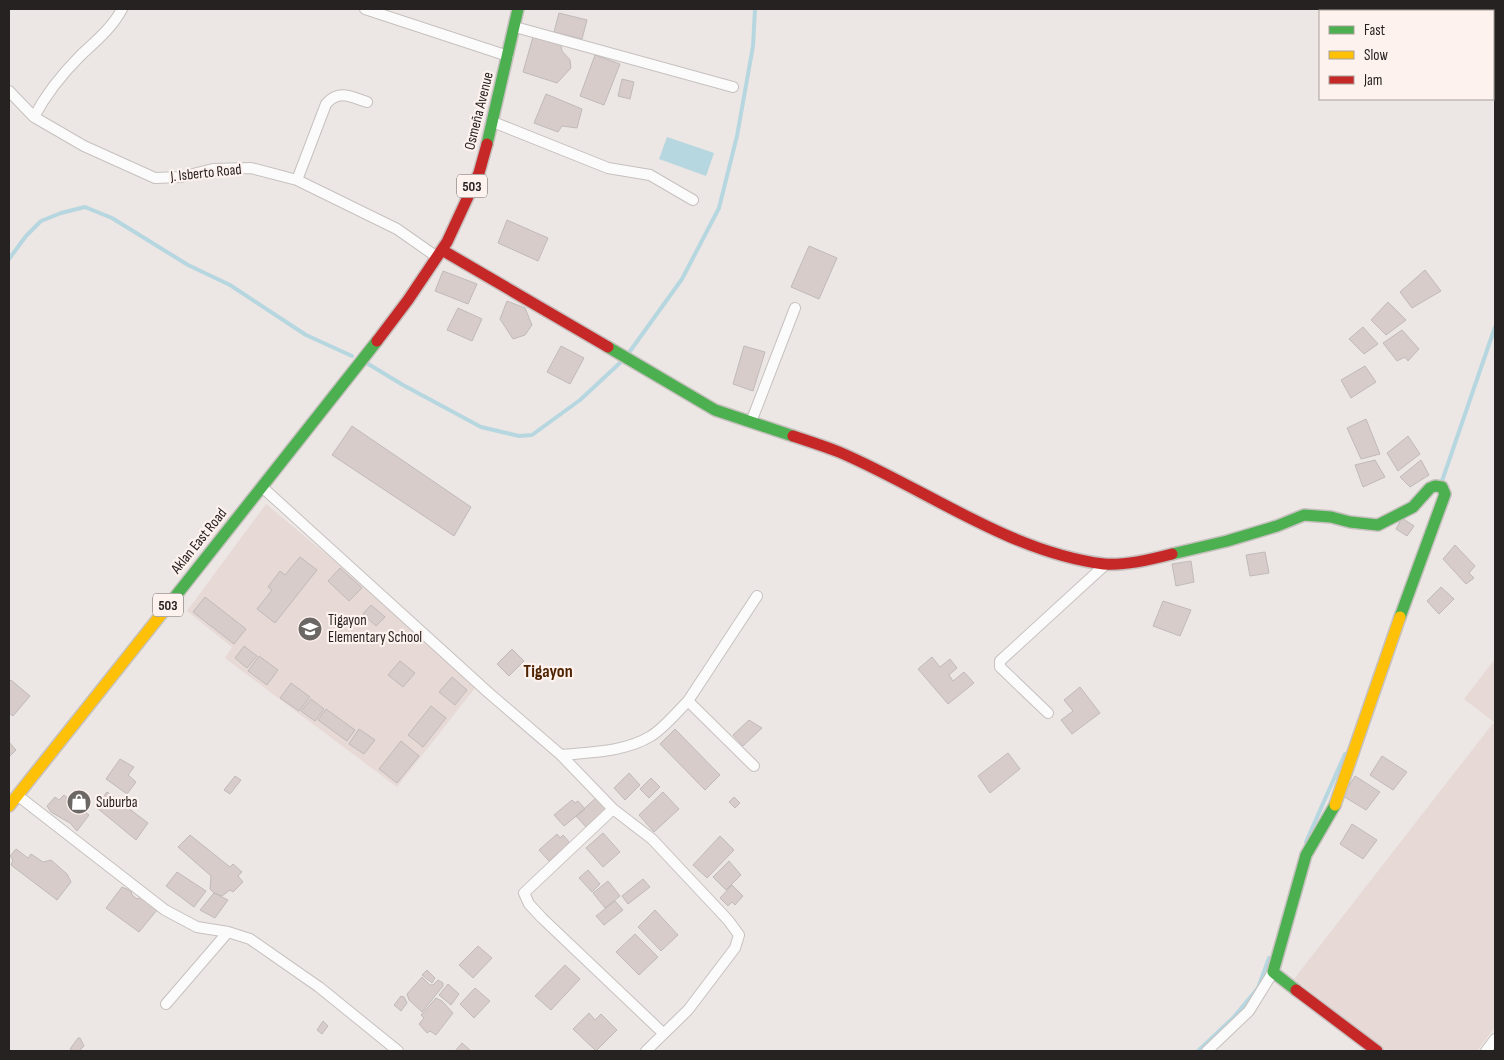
<svg xmlns="http://www.w3.org/2000/svg" width="1504" height="1060" viewBox="0 0 1504 1060" font-family="'Sofia Sans Condensed',sans-serif">
  <style>
    .built { fill: #e7d9d5 }
    .water { fill: #b7d7e0 }
    .lines { fill: none; stroke-linecap: round; stroke-linejoin: round }
    .stream { stroke: #b7d7e0; stroke-width: 4 }
    .building { fill: #d8cccb; stroke: #bfbab9 }
    .street-casing { stroke: #c6c1bf; stroke-width: 12 }
    .fast-casing { stroke: #c6c1bf; stroke-width: 14 }
    .slow-casing { stroke: #c6c1bf; stroke-width: 14 }
    .jam-casing { stroke: #c6c1bf; stroke-width: 14 }
    .street { stroke: #fcfbfb; stroke-width: 10 }
    .fast { stroke: #4caf50; stroke-width: 11 }
    .slow { stroke: #ffc107; stroke-width: 11 }
    .jam { stroke: #c62828; stroke-width: 11 }
    .labels { text-anchor: middle; dominant-baseline: central; stroke-width: 4.5; stroke-linejoin: round; paint-order: stroke }
    .shield { fill: #fef2ee; stroke: #67605e; stroke-width: 1 }
    .shield-label { font-size: 14px; font-weight: bold; fill: #262221 }
    .street-label { font-size: 15px; fill: #262221; stroke: #fef2ee }
    .poi-label { font-size: 15px; fill: #262221; stroke: #fef2ee; text-anchor: start }
    .quarter-label { font-size: 18px; font-weight: bold; fill: #4f2201; stroke: #fef2ee }
  </style>
  <rect width="100%" height="100%" fill="#ece6e4"/>
  <path class="built" d="M266,504L357,580L475,688L397,787L225,658L232,647L187,611Z
    M1495,659V1027L1477,1051H1387L1294,979L1494,722L1464,699Z"/>
  <path class="water" d="M667,137L714,153L706,176L659,159Z"/>
  <g class="lines">
    <path class="stream" d="M9,259L26,236L41,221L61,213L85,207L112,218L188,265L230,285L306,335L352,356
      M628,354L682,279L719,208L737,136L753,46L755,9
      M365,362L403,385L481,427L519,436L532,435L580,400L622,361
      M1442,481L1495,327
      M1306,842L1345,754
      M1198,1051L1234,1017L1258,988L1269,958"/>
  </g>
  <path class="building" d="M559,13L587,20L582,39L554,32Z
    M533,37L561,45L562,51L570,60L571,68L557,83L523,72Z
    M595,55L620,64L604,105L580,96Z
    M622,79L634,82L630,99L618,96Z
    M546,94L582,109L577,128L562,126L558,132L534,123Z
    M507,220L548,238L538,261L498,243Z
    M809,246L837,258L819,299L791,287Z
    M1425,270L1441,291L1412,308L1400,292Z
    M443,271L477,284L468,304L435,291Z
    M507,301L525,308L532,325L525,335L513,339L500,319Z
    M1388,302L1406,320L1386,335L1371,320Z
    M458,308L482,319L472,341L447,330Z
    M1363,327L1378,344L1364,354L1349,339Z
    M1402,330L1419,349L1408,361L1405,357L1397,361L1383,343Z
    M561,346L584,358L570,384L547,372Z
    M744,346L765,352L753,391L733,384Z
    M1365,366L1376,382L1351,398L1341,380Z
    M1366,419L1380,454L1361,459L1347,428Z
    M352,426L471,507L454,536L332,455Z
    M1408,436L1420,454L1398,471L1387,453Z
    M1375,460L1385,477L1363,487L1355,465Z
    M1421,460L1429,475L1410,487L1400,477Z
    M1402,518L1414,526L1407,536L1396,529Z
    M1455,545L1475,566L1469,573L1474,578L1466,584L1443,559Z
    M1265,552L1269,573L1250,576L1246,555Z
    M300,557L317,570L275,623L257,609L272,590L268,587L280,571L285,575Z
    M1191,561L1194,582L1176,586L1172,564Z
    M340,568L362,588L349,601L328,581Z
    M1441,587L1454,599L1439,614L1427,601Z
    M205,597L246,629L234,644L193,612Z
    M1163,601L1191,610L1180,636L1153,626Z
    M371,605L385,617L376,626L363,614Z
    M244,646L257,656L247,668L235,658Z
    M512,649L524,661L509,676L497,664Z
    M259,656L278,670L267,685L248,671Z
    M932,657L940,667L950,659L957,668L949,675L953,681L964,672L974,683L948,704L918,669Z
    M400,661L415,673L403,687L388,675Z
    M452,677L467,690L455,705L439,692Z
    M11,680L30,696L13,716L9,713V682Z
    M291,683L310,697L299,711L280,698Z
    M1080,687L1100,713L1072,734L1061,720L1073,711L1064,700Z
    M311,699L324,709L315,721L301,711Z
    M431,706L446,718L423,747L408,735Z
    M326,709L355,730L347,741L318,720Z
    M749,720L762,728L743,746L733,735Z
    M359,729L375,740L364,754L349,744Z
    M675,729L720,775L705,790L660,744Z
    M401,741L419,756L397,783L379,769Z
    M9,742L16,750L9,757Z
    M1008,753L1020,769L990,793L978,776Z
    M1382,756L1407,772L1393,790L1370,775Z
    M120,759L134,767L128,775L136,782L127,794L106,779Z
    M629,773L640,785L625,800L614,788Z
    M235,776L241,780L230,794L224,790Z
    M1355,776L1380,792L1366,810L1343,796Z
    M651,778L660,787L649,798L640,789Z
    M107,792L148,823L136,840L96,807Z
    M663,792L679,809L654,832L639,815Z
    M64,795L89,815L77,831L70,823L51,812L47,806L55,797L59,800Z
    M597,797L607,808L586,827L576,816Z
    M734,797L740,803L735,808L729,802Z
    M572,800L575,803L578,801L585,809L564,826L554,815Z
    M1352,824L1377,840L1363,859L1340,844Z
    M603,833L620,852L603,867L586,848Z
    M557,834L560,838L563,835L570,843L549,861L539,850Z
    M190,835L230,867L233,864L242,872L238,876L243,882L233,892L230,890L222,896L214,893L210,889L211,876L178,847Z
    M720,836L734,850L707,878L693,865Z
    M16,849L28,858L31,854L43,862L51,860L67,874L71,882L57,900L11,865L13,860L10,856Z
    M729,861L741,875L726,890L713,877Z
    M588,870L600,884L592,892L579,878Z
    M177,872L206,891L194,907L166,886Z
    M643,879L650,887L628,904L622,896Z
    M608,881L620,896L605,908L593,893Z
    M732,885L743,896L735,905L732,902L728,906L720,898Z
    M122,887L131,891L132,895L137,899L141,897L157,910L139,932L106,908Z
    M214,893L228,900L215,918L200,910Z
    M615,901L623,910L604,925L596,916Z
    M655,910L678,935L661,951L638,927Z
    M635,934L658,957L639,975L616,952Z
    M478,946L492,958L473,978L459,965Z
    M565,965L580,979L551,1010L535,996Z
    M427,970L435,978L432,983L422,975Z
    M422,977L430,985H433L438,980L443,983V986L422,1012L409,1000L407,994Z
    M448,984L459,994L451,1005L439,995Z
    M475,988L490,1001L474,1018L460,1004Z
    M401,996L404,997L407,1003L401,1011L394,1005Z
    M436,998L442,1001L453,1013L436,1035L430,1031L427,1033L419,1024L424,1018L421,1015Z
    M589,1013L595,1020L601,1014L617,1030L596,1051L573,1029Z
    M323,1021L328,1026L322,1034L317,1030Z
    M78,1038H80L84,1046L79,1051H74L70,1049Z
    M462,1043L471,1051H455Z"/>
  <g class="lines">
    <defs>
      <path id="street" d="M365,9L508,56
        M515,27L733,87
        M9,91L34,117L84,146L155,178L181,177L213,169L251,168L297,180L397,229L437,257
        M34,117C46,94 63,73 81,55C96,41 112,28 122,9
        M493,122L608,168L650,175L693,200
        M297,180L326,104C339,89 351,97 367,102
        M751,422L795,308
        M262,487L490,694L561,755L613,809L652,839L728,920L739,935L735,948L688,1010L646,1051
        M688,701L757,596
        M1048,713L1000,667V661L1106,564
        M561,755C591,752 625,752 651,736C663,729 678,711 688,701L754,766
        M17,795L165,910L197,927L228,932L250,939L319,987L398,1051
        M613,809L524,893L529,904L542,918L663,1033
        M166,1004L228,932
        M1207,1051L1249,1011L1273,972
        M1486,1051L1495,1039"/>
      <path id="fast" d="M487,144L518,9
        M608,347L715,410L793,436
        M1172,554L1227,541L1277,526L1304,515L1331,517L1350,522L1378,525L1413,507L1430,488L1435,486L1442,487L1445,494L1400,617
        M167,607L377,341
        M1296,990L1273,972L1306,855L1335,805"/>
      <path id="slow" d="M1335,805L1400,617
        M9,806L167,607"/>
      <path id="jam" d="M442,250L608,347
        M377,341L408,300L447,242L479,173L487,144
        M793,436C808,441 824,446 839,452C926,489 1009,552 1104,564C1123,566 1153,559 1172,554
        M1296,990L1377,1051"/>
    </defs>
    <use href="#street" class="street-casing"/>
    <use href="#fast" class="fast-casing"/>
    <use href="#slow" class="slow-casing"/>
    <use href="#jam" class="jam-casing"/>
    <use href="#street" class="street"/>
    <use href="#fast" class="fast"/>
    <use href="#slow" class="slow"/>
    <use href="#jam" class="jam"/>
  </g>
  <defs>
    <symbol id="school-disc" viewBox="-11 -11 22 22"><circle r="9.5" fill="#6b6765" stroke="#fef2ee"/><path d="M0-5L7-2L0 1L-7-2ZM-4 1L0 2.5L4 1V4Q0 6-4 4Z" fill="#fff"/></symbol>
    <symbol id="shop-disc" viewBox="-11 -11 22 22"><circle r="9.5" fill="#6b6765" stroke="#fef2ee"/><path d="M-5-2.5h2.3a2.7 3.5 0 0 1 5.4 0H5L5.5 6h-11ZM-1.5-2.5h3a1.5 2.3 0 0 0-3 0Z" fill="#fff"/></symbol>
  </defs>
  <g fill-rule="evenodd">
    <use href="#school-disc" x="296" y="615" width="28" height="28"/>
    <use href="#shop-disc" x="65" y="788" width="28" height="28"/>
  </g>
  <g class="labels">
    <g class="shield">
      <rect x="457" y="174.5" width="30" height="23" rx="4"/>
      <rect x="153" y="593.5" width="30" height="23" rx="4"/>
    </g>
    <g class="shield-label">
      <text x="472" y="186">503</text>
      <text x="168" y="605">503</text>
    </g>
    <g class="street-label">
      <text transform="translate(479 111) rotate(-76)">Osmeña Avenue</text>
      <text transform="translate(206 173) rotate(-6)">J. Isberto Road</text>
      <text transform="translate(199 541) rotate(-51)">Aklan East Road</text>
    </g>
    <g class="poi-label">
      <text x="328" y="620">Tigayon<tspan x="328" dy="17">Elementary School</tspan></text>
      <text x="96" y="802">Suburba</text>
    </g>
    <g class="quarter-label">
      <text x="548" y="671">Tigayon</text>
    </g>
  </g>
  <rect width="1504" height="1060" fill="none" stroke="#262221" stroke-width="20"/>
  <rect x="1319" y="10" width="175" height="90" fill="#fef2ee" stroke="#a89f9c"/>
  <rect x="1329" y="26" width="25" height="8" fill="#4caf50" stroke="#a89f9c"/>
  <text x="1364" y="35" font-size="15" fill="#262221">Fast</text>
  <rect x="1329" y="51" width="25" height="8" fill="#ffc107" stroke="#a89f9c"/>
  <text x="1364" y="60" font-size="15" fill="#262221">Slow</text>
  <rect x="1329" y="76" width="25" height="8" fill="#c62828" stroke="#a89f9c"/>
  <text x="1364" y="85" font-size="15" fill="#262221">Jam</text>
</svg>
